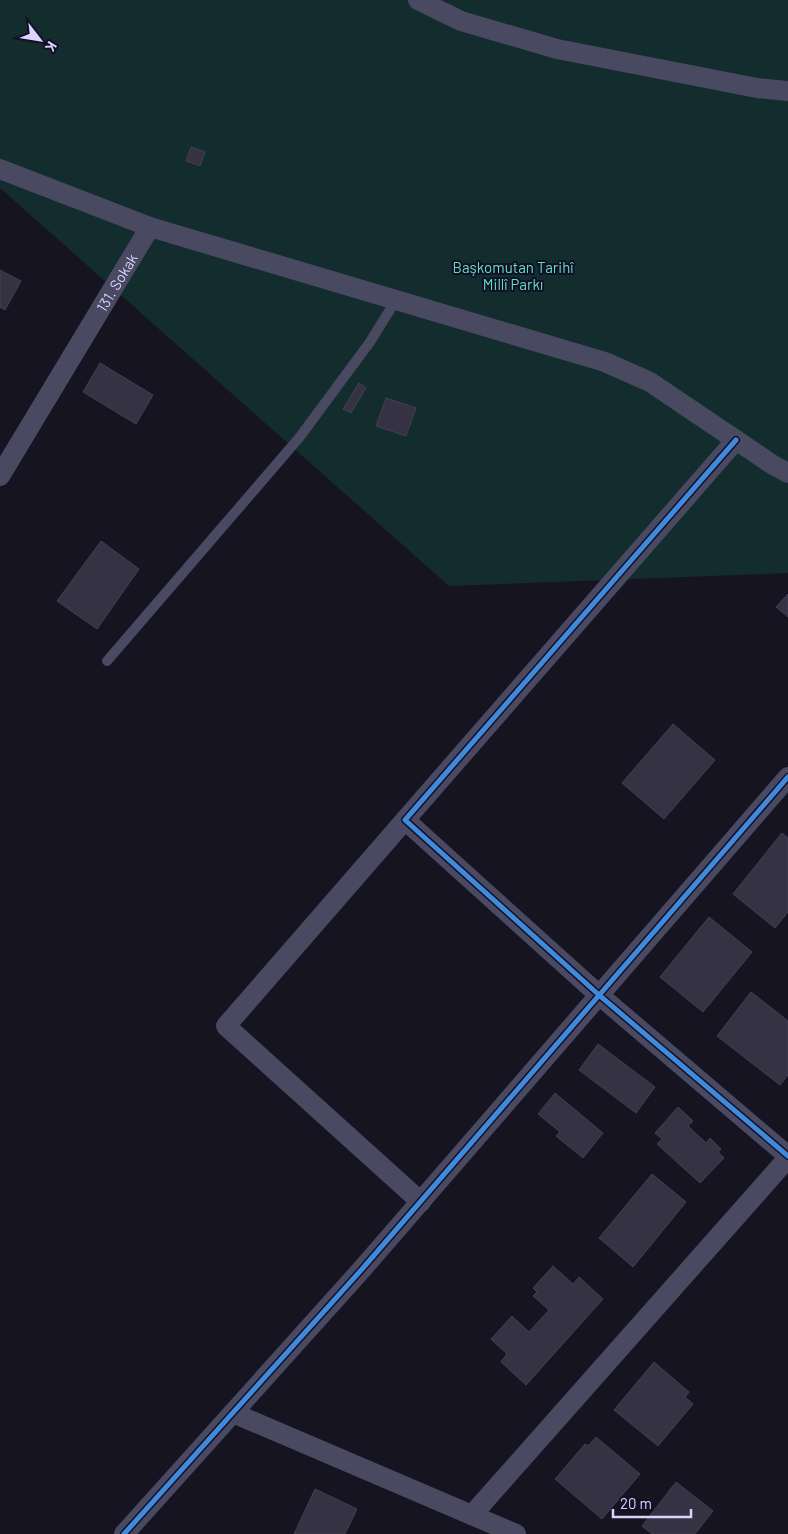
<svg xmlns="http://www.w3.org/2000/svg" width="788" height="1534" viewBox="0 0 788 1534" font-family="Barlow,sans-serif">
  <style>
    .green { fill: #132c2d }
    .building { fill: #343243; stroke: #433f54 }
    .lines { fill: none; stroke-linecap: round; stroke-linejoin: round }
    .lane { stroke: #4a4962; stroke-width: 10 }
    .street { stroke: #4a4962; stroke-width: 20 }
    .cycleway-casing { stroke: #130f26; stroke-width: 8 }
    .cycleway { stroke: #408adc; stroke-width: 5 }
    .labels { text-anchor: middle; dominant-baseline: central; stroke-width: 4; stroke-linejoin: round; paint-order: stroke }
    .park-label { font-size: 15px; fill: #5fe0c0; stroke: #130f26 }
    .street-label { font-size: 15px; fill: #d9d4ff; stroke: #130f26 }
  </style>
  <rect width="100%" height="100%" fill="#161421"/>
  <path class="green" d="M0,0H788V573L449,586L0,188Z"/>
  <path class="building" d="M191,147L205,152L200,166L186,161Z
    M0,270L21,281L5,310L0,307Z
    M100,363L153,395L136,424L83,392Z
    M359,383L366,388L351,413L343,409Z
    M386,398L416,408L406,436L376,426Z
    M101,541L139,569L97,629L57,601Z
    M788,594V617L776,607Z
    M673,724L715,760L664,819L622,783Z
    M782,833L788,838V912L775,928L733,894Z
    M709,917L752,952L703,1012L660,977Z
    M751,992L788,1021V1075L780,1085L717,1036Z
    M598,1044L655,1087L636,1113L579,1070Z
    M555,1093L603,1133L583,1158L556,1136L560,1132L538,1114Z
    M678,1107L693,1121L688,1126L706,1143L710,1138L721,1149L718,1152L724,1158L700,1183L657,1144L662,1139L655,1133Z
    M652,1174L686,1202L633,1267L599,1238Z
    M553,1266L573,1284L579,1277L603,1299L526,1385L501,1362L507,1354L491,1339L512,1316L529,1332L549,1310L533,1296L537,1292L533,1288Z
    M654,1362L689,1392L685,1397L693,1404L658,1446L614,1410Z
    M596,1437L640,1474L602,1519L555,1479L585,1444L588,1446Z
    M676,1482L713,1511L695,1534H652L642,1526Z
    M315,1489L357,1509L345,1534H294Z"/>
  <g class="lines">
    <path class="lane" d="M107,661L299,438L370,342L396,300"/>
    <g class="street">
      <path d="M418,0L461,21L557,49L757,88L788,91"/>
      <path d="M0,169L150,227L605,362L650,382L773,465L788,473"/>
      <path d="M736,440L405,820L599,995L788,1156"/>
      <path id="s1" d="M0,476L150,227"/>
      <path d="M405,820L226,1026L421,1202"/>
      <path d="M233,1413L516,1534"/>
      <path d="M472,1515L788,1158"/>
      <path d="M124,1534L363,1268L788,777"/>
    </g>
    <defs>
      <path id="cycleway" d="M736,440L405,820L599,995L788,1156
        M124,1534L363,1268L788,777"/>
    </defs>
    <use href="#cycleway" class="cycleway-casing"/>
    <use href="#cycleway" class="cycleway"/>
  </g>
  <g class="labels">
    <g class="park-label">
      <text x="513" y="267">Başkomutan Tarihî<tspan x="513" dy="17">Millî Parkı</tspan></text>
    </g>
    <g class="street-label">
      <text stroke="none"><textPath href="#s1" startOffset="226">131. Sokak</textPath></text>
    </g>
  </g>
  <g transform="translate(40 40) rotate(121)" stroke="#130f26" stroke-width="4" paint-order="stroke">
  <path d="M0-4L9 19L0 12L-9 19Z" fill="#d9d4ff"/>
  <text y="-8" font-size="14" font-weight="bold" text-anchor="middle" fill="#d9d4ff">K</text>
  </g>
  <path d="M613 1509v8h78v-8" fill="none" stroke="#d9d4ff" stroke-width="2.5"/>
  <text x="620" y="1509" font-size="15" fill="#d9d4ff" stroke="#130f26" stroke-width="4" paint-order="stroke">20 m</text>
</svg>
